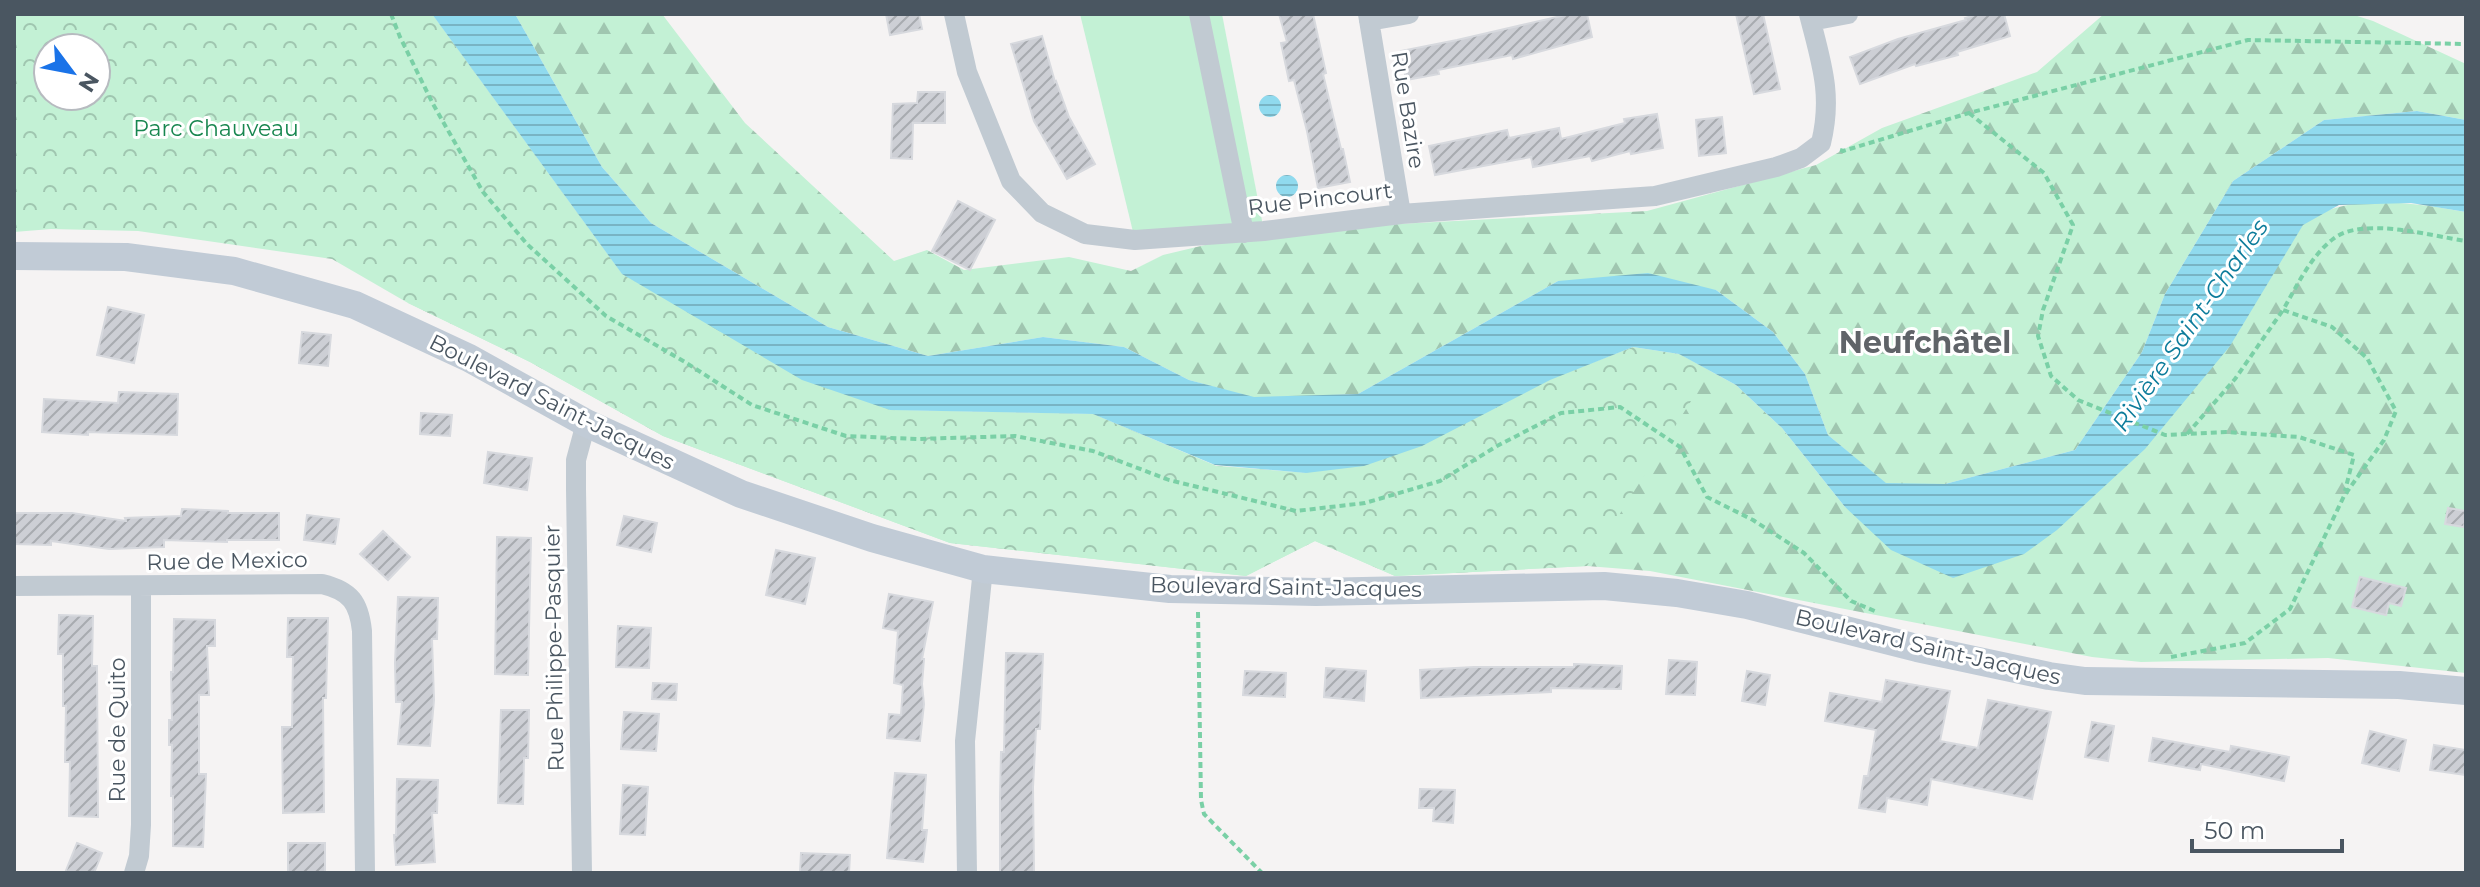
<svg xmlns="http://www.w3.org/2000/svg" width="2480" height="887" viewBox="0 0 2480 887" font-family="Montserrat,sans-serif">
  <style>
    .green { fill: #c3f1d5 }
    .forest { fill: url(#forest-firs) }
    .park { fill: url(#park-crowns); fill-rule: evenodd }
    .water { fill: url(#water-rules) }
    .building { fill: url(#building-hatch); stroke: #d7d9de; stroke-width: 2 }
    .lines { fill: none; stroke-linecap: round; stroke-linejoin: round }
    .path { stroke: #7ad0a6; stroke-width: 4; stroke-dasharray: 6 4; stroke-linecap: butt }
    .street { stroke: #c1cad2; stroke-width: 20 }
    .secondary { stroke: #c1cbd6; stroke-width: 28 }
    .labels { text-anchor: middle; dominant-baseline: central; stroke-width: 6; stroke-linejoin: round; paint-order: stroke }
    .street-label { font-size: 22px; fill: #4a5661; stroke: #fff }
    .park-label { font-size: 22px; fill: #17864f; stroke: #fff }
    .water-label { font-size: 24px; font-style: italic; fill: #0c7c9b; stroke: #fff }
    .district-label { font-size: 30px; font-weight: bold; fill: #5f6368; stroke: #fff }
  </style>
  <defs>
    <pattern id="forest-firs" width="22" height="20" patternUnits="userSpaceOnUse" patternTransform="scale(2)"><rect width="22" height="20" fill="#c3f1d5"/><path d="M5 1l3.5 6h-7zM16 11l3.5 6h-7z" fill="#a0c6b0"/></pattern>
    <pattern id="park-crowns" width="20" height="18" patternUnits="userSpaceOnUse" patternTransform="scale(2)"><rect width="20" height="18" fill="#c3f1d5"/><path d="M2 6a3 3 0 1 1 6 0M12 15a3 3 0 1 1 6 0" fill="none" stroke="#a0c6b0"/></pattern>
    <pattern id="water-rules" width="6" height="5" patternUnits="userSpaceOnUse" patternTransform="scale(2)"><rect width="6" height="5" fill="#90daee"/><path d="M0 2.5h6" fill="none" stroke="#78b4c4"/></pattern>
    <pattern id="building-hatch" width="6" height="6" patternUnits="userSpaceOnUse" patternTransform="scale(2)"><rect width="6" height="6" fill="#cdcfd5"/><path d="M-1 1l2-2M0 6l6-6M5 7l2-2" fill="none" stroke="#a8abb0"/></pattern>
  </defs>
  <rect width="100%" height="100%" fill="#f5f3f3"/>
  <path class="green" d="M1080,14H1222L1264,231L1135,240Z"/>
  <path class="forest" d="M432,14L622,274L890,410L1093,414L1216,466L1306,473L1550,380L1679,354L1736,385L1782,428L1845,507L1953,578L2277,266C2285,253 2293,233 2304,224C2346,190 2417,204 2466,212V673L2328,658L2141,662L2092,657L1650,571L1587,566L1395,576L1315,541L1246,576L950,543L663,436L530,362L408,303Z
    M515,14H662L745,123L894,261L927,250L964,270L1069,257L1131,271L1163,255L1264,231L1647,211L1816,165L1882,128L2037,72L2104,14H2351L2373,21L2466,64V120L2417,111L2324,120L2233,181L2165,294L2142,352L2075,450L1945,484H1886L1828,435L1805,374L1773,332L1716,290L1558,281L1358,394L1254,398L1189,380L1124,347L1043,337L928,356L828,327L651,223L602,167Z"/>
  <path class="park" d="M14,14H432L622,274L802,380L890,410L1093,414L1216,466L1306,473L1633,347L1679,354L1710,371L1587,566L1395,576L1315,541L1246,576L950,543L663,436L530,362L408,303L332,259L138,231L51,229L14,232ZM48,48H96V96H48Z"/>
  <path class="water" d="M432,14H515L602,167L651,223L828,327L928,356L1043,337L1124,347L1189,380L1254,397L1358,394L1558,281L1648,273L1716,290L1773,332L1805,374L1828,435L1886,483L1945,484L2075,450L2142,352L2165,294L2233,181L2324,120L2417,111L2466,120V212L2411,203L2339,205L2303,225L2230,346L2145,449L2057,530L2024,554L1953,578L1891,550L1845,507L1782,428L1736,385L1679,354L1633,347L1550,380L1422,446L1364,466L1306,473L1215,465L1093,414L890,410L802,380L622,274Z
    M1259 106a11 11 0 1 1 22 0a11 11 0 1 1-22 0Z
    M1276 186a11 11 0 1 1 22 0a11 11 0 1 1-22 0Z"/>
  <path class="building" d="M886,14H919L922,29L890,35Z
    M1279,14H1313L1326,73L1323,74L1341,149H1343L1350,182L1318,188L1307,131L1294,80L1289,81L1281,43L1287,42Z
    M1570,14H1587L1592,37L1513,59L1512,55L1438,70L1439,74L1406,80L1401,51L1457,40Z
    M1736,14H1763L1780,89L1754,94Z
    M1978,14H2004L2010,36L1957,52L1958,55L1916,66L1915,64L1860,84L1850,57L1898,39L1966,20L1965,18Z
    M1042,36L1055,82L1056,81L1069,117L1095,164L1067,179L1034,121L1011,44Z
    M918,92H945V123H913L912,159L891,158L893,104L917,103Z
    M1657,114L1663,148L1631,154L1630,151L1592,161L1590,156L1533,167L1531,157L1435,175L1429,146L1507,130L1509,138L1559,128L1561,139L1625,123L1624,119Z
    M1722,117L1726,153L1699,156L1696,120Z
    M958,201L995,220L970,270L932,251Z
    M108,307L144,315L134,363L97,355Z
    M302,332L331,335L328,366L299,363Z
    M119,392L178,394L177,435L88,432V435L42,432L44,399L118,403Z
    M421,413L452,415L450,436L420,434Z
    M488,452L532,458L527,490L484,483Z
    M2448,508L2466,511L2464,527L2445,524Z
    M182,509L228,511V513H279V540H227V542L164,540V547L109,549L51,541V545L14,544L15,513H72L126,521L125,518L181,516Z
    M307,515L339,519L335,544L304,540Z
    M624,516L657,523L651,552L617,545Z
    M383,531L410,557L388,580L360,554Z
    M497,537L531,538L528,675L495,674Z
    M776,550L815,558L805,604L766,595Z
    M2360,577L2406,588L2401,606L2389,603L2386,615L2352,607Z
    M889,594L933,602L922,659H924L922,684L924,704L920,741L887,738L889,714L901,715L903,685L894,683L898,631L883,628Z
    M398,597L438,598L437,639H432L434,700L430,746L398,744L402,702H396L395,663Z
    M59,615L93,616L92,666H97L98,817L69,816L70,762H65L66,706H63V654H58Z
    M288,618H328L326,698H323L324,812L283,813L282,727H292L293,657H287Z
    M174,619L215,620V646H207L209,695H199V774H206L203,847L173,846V796H171L172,745H169V720H172L171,672H173Z
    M618,626L651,628L649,668L616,667Z
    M1006,653L1043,654L1040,729H1036L1033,787L1034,873H1000V797L1001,752H1004Z
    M1669,660L1697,662L1695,695L1666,694Z
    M1574,664L1622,666L1621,689L1551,688V692L1421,698L1420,670L1474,667H1574Z
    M1326,668L1366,671L1364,701L1324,697Z
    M1245,671L1286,673L1285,697L1243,695Z
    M1747,671L1770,675L1765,705L1742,701Z
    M1886,680L1950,691L1940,741L1978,748L1988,700L2051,712L2032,799L1931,779L1927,805L1887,798L1885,812L1859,808L1864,776H1868L1876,730L1825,721L1830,693L1882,702Z
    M653,683L677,684L676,700L652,699Z
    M501,710H529L528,758H524L523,804L498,803Z
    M624,712L659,714L656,751L621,749Z
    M2092,722L2114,726L2108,761L2085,757Z
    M2370,731L2406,740L2399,771L2362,763Z
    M2153,738L2230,752L2231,746L2289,757L2284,781L2201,764L2200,770L2149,761Z
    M2434,745L2466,750V775L2430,770Z
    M895,773L926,775L922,830H927L923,862L887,858Z
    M397,779L438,780L437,813H432L435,862L396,865L394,835H396Z
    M623,785L648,787L645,835L620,834Z
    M1420,789L1455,790L1453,823L1433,821L1434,808H1419Z
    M77,843L102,853L94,873H65Z
    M288,843H325V873H288Z
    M801,853L850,855L849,873H800Z"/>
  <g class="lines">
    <path class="path" d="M391,14L400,37L433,104L483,192L527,244L606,316L685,362L752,405L846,436L917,439L1015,436L1093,451L1169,480L1296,511L1365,503L1440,481L1497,446L1561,413L1620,407L1680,447L1707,497L1753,520L1804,553L1851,601L1877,612
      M1969,113L2044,173L2073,225L2043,310L2038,336L2051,376L2078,400L2165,435L2226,432L2299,437L2354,455L2345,491
      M1840,150L1843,151L1969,113L2248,40L2466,44
      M2187,434L2235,379L2283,310
      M1198,612L1201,800L1204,814L1262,873
      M2171,657L2245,643L2290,609L2344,496L2384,440L2396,411L2367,358L2332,327L2283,310C2297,286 2310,257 2333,239C2362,216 2431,236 2466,241"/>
    <path class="street" d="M954,14L967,72L1011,181L1042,213L1085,234L1135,240L1192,236L1264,231L1401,214L1655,196L1776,167L1801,158L1821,143C1833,94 1821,62 1809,14
      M1199,14L1244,233
      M1368,14L1401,214
      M1369,21L1409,14
      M1811,21L1848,14
      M14,586L322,584C351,591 359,603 362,631L365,873
      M134,873L139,856L141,825V586
      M582,873L576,489V460L586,423
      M967,873L965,741L983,569"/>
    <path class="secondary" d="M14,256L126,257L234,271L355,305L469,358L586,423L741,494L872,538L983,569L1170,589L1316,592L1604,586L1677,593L1747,605L1917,648L2049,676L2085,681L2399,685L2466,691"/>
  </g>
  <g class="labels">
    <g class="street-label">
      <text transform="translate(1408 110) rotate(81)">Rue Bazire</text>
      <text transform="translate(1320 199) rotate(-7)">Rue Pincourt</text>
      <text transform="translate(552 402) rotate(27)">Boulevard Saint-Jacques</text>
      <text transform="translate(227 561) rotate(-1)">Rue de Mexico</text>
      <text transform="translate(1286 587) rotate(1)">Boulevard Saint-Jacques</text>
      <text transform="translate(1928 647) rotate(13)">Boulevard Saint-Jacques</text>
      <text transform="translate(554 648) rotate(-91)">Rue Philippe-Pasquier</text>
      <text transform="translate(117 730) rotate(-90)">Rue de Quito</text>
    </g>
    <g class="park-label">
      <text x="216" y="128">Parc Chauveau</text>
    </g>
    <g class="water-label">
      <text transform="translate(2190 325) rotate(-55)">Rivière Saint-Charles</text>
    </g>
    <g class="district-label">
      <text x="1925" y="342">Neufchâtel</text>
    </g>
  </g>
  <rect width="2480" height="887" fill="none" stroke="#4a5661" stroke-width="32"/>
  <g transform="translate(72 72) rotate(122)"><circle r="38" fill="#ffffff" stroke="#b7bbc0" stroke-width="2"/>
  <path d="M0-6L14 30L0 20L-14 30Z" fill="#1a73e8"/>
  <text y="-12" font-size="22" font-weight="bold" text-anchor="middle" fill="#4a5661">N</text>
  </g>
  <path d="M2192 839v12h150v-12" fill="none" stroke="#4a5661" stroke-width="4"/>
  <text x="2204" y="839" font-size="24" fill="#4a5661" stroke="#ffffff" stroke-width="6" paint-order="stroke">50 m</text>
</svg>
